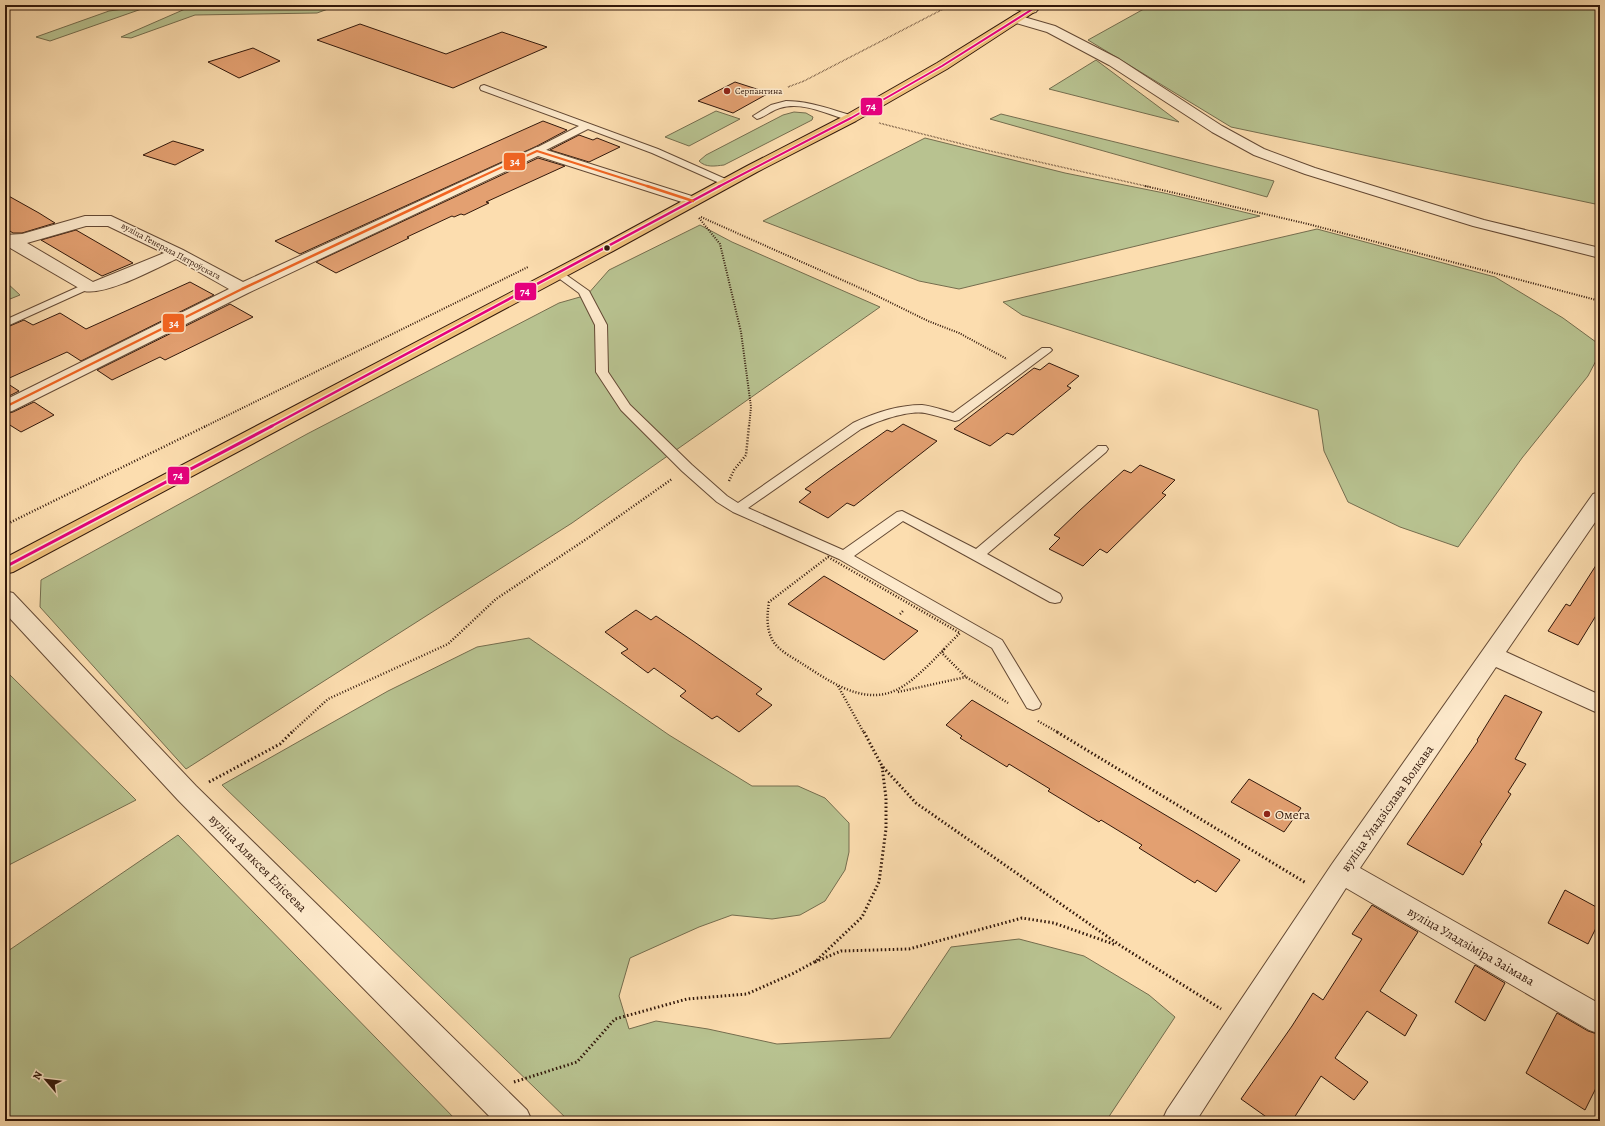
<svg xmlns="http://www.w3.org/2000/svg" width="1605" height="1126" viewBox="0 0 1605 1126" font-family="Alegreya,serif">
  <style>
    .green { fill: #b8c290; stroke: #756d4e }
    .building { fill: #e3a071; stroke: #32180b }
    .lines { fill: none; stroke-linecap: round; stroke-linejoin: round }
    .service-casing { stroke: #644934; stroke-width: 2 }
    .minor-casing { stroke: #644934; stroke-width: 2 }
    .tertiary-casing { stroke: #644934; stroke-width: 2 }
    .primary-casing { stroke: #32180b; stroke-width: 2 }
    .path-far3 { stroke: #32180b; stroke-width: 1.5; stroke-dasharray: 0.5 1; stroke-linecap: butt }
    .path-far2 { stroke: #32180b; stroke-width: 2; stroke-dasharray: 1 1.5; stroke-linecap: butt }
    .path-far1 { stroke: #32180b; stroke-width: 2.5; stroke-dasharray: 1 2; stroke-linecap: butt }
    .path { stroke: #32180b; stroke-width: 3; stroke-dasharray: 1.5 2.5; stroke-linecap: butt }
    .service { fill: #fde9cb; fill-rule: evenodd }
    .minor { fill: #fde9cb; fill-rule: evenodd }
    .tertiary { fill: #fde9cb; fill-rule: evenodd }
    .primary { fill: #eebe78; fill-rule: evenodd }
    .bus-1-far2-casing { stroke: #fde9cb; stroke-width: 4 }
    .bus-1-far1-casing { stroke: #fde9cb; stroke-width: 5 }
    .bus-1-casing { stroke: #fde9cb; stroke-width: 6 }
    .bus-2-far1-casing { stroke: #fde9cb; stroke-width: 4 }
    .bus-2-casing { stroke: #fde9cb; stroke-width: 5 }
    .bus-1-far2 { stroke: #e5007d; stroke-width: 2 }
    .bus-1-far1 { stroke: #e5007d; stroke-width: 2.5 }
    .bus-1 { stroke: #e5007d; stroke-width: 3 }
    .bus-2-far1 { stroke: #f26522; stroke-width: 2 }
    .bus-2 { stroke: #f26522; stroke-width: 2.5 }
    .poi-dot { fill: #8f2418; stroke: #fde9cb; stroke-width: 1.5 }
    .bus-dot { fill: #32180b; stroke: #fde9cb; stroke-width: 1.5 }
    .labels { text-anchor: middle; dominant-baseline: central; stroke-width: 3; stroke-linejoin: round; paint-order: stroke }
    .far-poi-label { font-size: 9px; fill: #32180b; stroke: #fde9cb; text-anchor: start }
    .far-street-label { font-size: 9px; fill: #32180b; stroke: #fde9cb }
    .near-street-label { font-size: 13px; fill: #32180b; stroke: #fde9cb }
    .near-poi-label { font-size: 13px; fill: #32180b; stroke: #fde9cb; text-anchor: start }
    .line-badge { stroke: #fde9cb; stroke-width: 1.5 }
    .badge-label { font-size: 11px; text-anchor: middle; font-weight: bold; fill: #fff }
  </style>
  <rect width="100%" height="100%" fill="#fcddaf"/>
  <filter id="stains"><feTurbulence type="fractalNoise" baseFrequency=".005" numOctaves="4"/><feColorMatrix values="0 0 0 0 .2 0 0 0 0 .09 0 0 0 0 .02 0 0 0 .5 -.17"/></filter>
  <radialGradient id="worn" r=".72"><stop offset=".6" stop-color="#630" stop-opacity="0"/><stop offset="1" stop-color="#630" stop-opacity=".3"/></radialGradient>
  <path class="green" d="M153,5L50,41L36,37L109,11Z
    M207,5H339L317,13L195,15L131,38L121,37L192,6Z
    M1151,5H1600V205L1231,127L1088,40Z
    M1096,60L1179,122L1049,89Z
    M716,111L740,119L689,146L665,137Z
    M794,112L806,113L813,117L812,120L724,165C715,166 706,168 699,161L706,155L783,115Z
    M1001,114L1274,181L1267,197L990,119Z
    M925,138L1065,173L1164,193L1260,216L959,289L919,281L763,221Z
    M700,225L732,242L880,307L572,523L186,769L40,607L41,580L307,434L559,303L587,295L609,270Z
    M1317,229L1495,277L1563,318L1600,345V353L1588,376L1522,458L1458,547L1400,527L1348,502L1324,451L1318,410L1022,315L1003,302Z
    M5,281L7,283L20,295L5,301Z
    M529,638L669,735L752,786H798L825,798L849,823V852L845,870L825,901L800,915L772,919L732,915L699,927L630,958L619,996L629,1029L656,1021L708,1029L777,1044L890,1038L951,947L1019,939L1084,956L1149,995L1175,1017L1106,1121H569L222,785L388,691L477,647Z
    M5,670L136,800L5,867Z
    M178,835L457,1121H5V953Z"/>
  <path class="building" d="M360,24L446,54L502,32L547,47L453,88L317,40Z
    M253,48L280,61L239,78L208,62Z
    M735,82L769,93L733,113L698,101Z
    M543,121L567,130L537,146L300,254L275,241Z
    M579,135L593,140L597,138L620,147L589,162L550,150Z
    M173,141L204,150L175,165L143,155Z
    M538,158L565,166L486,202L489,203L464,215L461,214L454,217L452,216L407,237L409,238L336,273L316,262Z
    M5,194L39,213L55,223L22,233H13L5,228Z
    M76,230L133,263L102,276L41,240Z
    M190,282L214,295L81,361L67,352L5,380V328L24,320L33,325L60,313L86,329Z
    M230,304L253,317L165,360L160,357L112,380L97,370Z
    M1049,363L1079,376L1067,386L1071,388L1013,435L1007,433L990,446L954,429L1034,368L1040,370Z
    M5,382L19,391L5,398Z
    M34,402L54,415L21,432L5,422V414L13,412Z
    M903,424L937,441L854,506L847,503L828,518L799,502L811,492L805,489L828,472L887,430L892,432Z
    M1140,465L1175,480L1162,493L1166,495L1107,553L1100,549L1083,566L1049,549L1060,538L1054,535L1079,511L1124,470L1131,473Z
    M1600,559V609L1578,645L1548,631L1566,604L1570,606Z
    M824,576L841,586L918,631L884,660L788,604Z
    M636,610L651,620L656,616L693,641L762,689L756,694L772,705L739,732L717,716L712,719L680,696L686,691L654,668L648,673L621,653L628,649L605,632Z
    M1505,695L1542,712L1515,759L1526,764L1508,792L1511,794L1480,842L1482,844L1463,875L1407,844L1478,741L1477,740Z
    M972,700L1194,832L1240,860L1216,892L1197,880L1195,883L1139,848L1142,845L1101,820L1099,822L1048,791L1050,789L1009,764L1007,767L960,738L962,736L946,725Z
    M1249,779L1301,808L1284,832L1231,802Z
    M1565,890L1600,909V920L1588,944L1548,923Z
    M1372,905L1418,932L1380,991L1417,1015L1405,1036L1367,1011L1335,1058L1368,1082L1354,1100L1321,1076L1292,1121H1272L1241,1099L1292,1026L1313,993L1323,1000L1362,939L1352,934Z
    M1475,965L1505,983L1485,1021L1455,1002Z
    M1557,1013L1588,1031L1600,1035V1080L1585,1110L1526,1073Z"/>
  <g class="lines">
    <defs>
      <path id="service" d="M484,85L658,149L730,181L732,183L727,186L724,185L652,153L588,129L540,153H534L532,151L534,149L579,126L481,90L480,88L481,86Z
        M786,101C810,101 832,110 854,116L855,118L851,121C828,115 804,101 780,108C772,110 765,117 757,119L753,116L771,105Z
        M558,271L562,272L589,291L607,325L608,372L630,405L692,465L727,496L738,503L853,423C874,413 898,405 922,405C932,406 943,410 953,413L1042,348H1050L1052,350L1050,352L959,420L955,421C945,418 935,415 925,413C908,410 877,421 861,429L748,508L843,550L897,512L902,511L976,549L1098,446H1106L1108,449L1106,452L987,554L1060,594L1062,598L1060,602L1055,603L1050,602L903,521L854,556L1002,640L1041,704L1039,708L1033,710L1027,708L992,648L839,559L733,512L717,502L682,471L621,410L596,372L595,325L579,293L553,274Z
        M87,283L92,286L91,288L5,327V320Z"/>
      <path id="minor" d="M1017,15L1055,26L1119,59L1222,126L1264,149L1315,168L1484,220L1600,248V258L1473,226L1305,174L1254,155L1212,132L1109,65L1047,32L1013,22L1011,19L1013,16Z
        M537,147L698,198L701,201L698,204L693,206L688,204L538,156L248,293L12,411L5,413V400L229,289L176,259C155,269 105,296 84,291L5,245V235L22,234L85,216H111L183,250L243,282ZM86,226H108L164,253L93,282L27,243Z
        M1600,492V515L1506,652L1600,695V714L1496,667L1360,868L1600,1004V1034L1589,1030L1346,888L1196,1121H1162L1167,1110L1332,864L1593,494Z
        M5,591L13,593L196,786L527,1110L532,1121H494L178,800L5,613Z"/>
      <path id="tertiary" d="M1008,5L1036,6L1038,9L1036,12L1032,13L1010,8Z"/>
      <path id="primary" d="M1031,5H1045L947,69L856,121L757,172L613,251L13,572L5,574V558L601,245L747,166L846,115L937,63Z"/>
    </defs>
    <use href="#service" class="service-casing"/>
    <use href="#minor" class="minor-casing"/>
    <use href="#tertiary" class="tertiary-casing"/>
    <use href="#primary" class="primary-casing"/>
    <path class="path-far3" d="M788,87L804,81L951,5
      M879,123L986,150L1150,187"/>
    <path class="path-far2" d="M1145,186L1308,224L1600,301
      M701,217L869,292L928,321L959,333L1007,359
      M699,218L720,244L741,332L751,407L749,427
      M204,427L528,267"/>
    <path class="path-far1" d="M729,481L734,470L746,455L749,426
      M5,525L206,426
      M828,557L960,633C942,650 916,682 894,691C861,705 828,680 801,663C792,657 779,651 773,641C766,629 767,615 769,602Z
      M900,614L904,610
      M944,649L942,653L966,677L1008,703
      M838,686L864,733
      M898,692L966,677
      M1038,721L1059,733
      M291,733L328,699L448,644L496,599L591,536L672,479"/>
    <path class="path" d="M864,732L882,766L916,803L1121,946L1221,1009
      M1057,732L1306,883
      M209,782L280,744L292,732
      M815,962L841,951L909,949L1022,918L1054,923L1116,945
      M514,1082L577,1062L615,1019L687,999L747,994L794,973L816,961L862,917L879,882L886,829V798L882,766"/>
    <use href="#service" class="service"/>
    <use href="#minor" class="minor"/>
    <use href="#tertiary" class="tertiary"/>
    <use href="#primary" class="primary"/>
    <defs>
      <path id="bus-1-far2" d="M718,187L851,118L942,66L1039,5"/>
      <path id="bus-1-far1" d="M270,427L720,186"/>
      <path id="bus-1" d="M5,567L272,426"/>
      <path id="bus-2-far1" d="M459,187L537,151L650,187"/>
      <path id="bus-2" d="M647,186L693,201
        M5,407L242,289L461,186"/>
    </defs>
    <use href="#bus-1-far2" class="bus-1-far2-casing"/>
    <use href="#bus-1-far1" class="bus-1-far1-casing"/>
    <use href="#bus-1" class="bus-1-casing"/>
    <use href="#bus-2-far1" class="bus-2-far1-casing"/>
    <use href="#bus-2" class="bus-2-casing"/>
    <use href="#bus-1-far2" class="bus-1-far2"/>
    <use href="#bus-1-far1" class="bus-1-far1"/>
    <use href="#bus-1" class="bus-1"/>
    <use href="#bus-2-far1" class="bus-2-far1"/>
    <use href="#bus-2" class="bus-2"/>
  </g>
  <g class="poi-dot">
    <circle cx="727" cy="91" r="4"/>
    <circle cx="1267" cy="814" r="4"/>
  </g>
  <circle class="bus-dot" cx="607" cy="248" r="3.5"/>
  <g class="labels">
    <g class="far-poi-label">
      <text x="735" y="91">Серпантина</text>
    </g>
    <g class="far-street-label">
      <text transform="translate(171 251) rotate(28)">вуліца Генерала Пятроўскага</text>
    </g>
    <g class="near-street-label">
      <text transform="translate(1387 808) rotate(-55)">вуліца Уладзіслава Волкава</text>
      <text transform="translate(258 863) rotate(45)">вуліца Аляксея Елісеева</text>
      <text transform="translate(1471 946) rotate(30)">вуліца Уладзіміра Заімава</text>
    </g>
    <g class="near-poi-label">
      <text x="1275" y="814">Омега</text>
    </g>
  </g>
  <g class="line-badge">
    <rect x="860" y="97" width="23" height="19" rx="4" fill="#e5007d"/>
    <rect x="503" y="152" width="23" height="19" rx="4" fill="#f26522"/>
    <rect x="514" y="282" width="23" height="19" rx="4" fill="#e5007d"/>
    <rect x="162" y="313" width="23" height="20" rx="4" fill="#f26522"/>
    <rect x="167" y="466" width="23" height="19" rx="4" fill="#e5007d"/>
  </g>
  <g class="badge-label">
    <text x="871" y="110">74</text>
    <text x="515" y="165">34</text>
    <text x="525" y="295">74</text>
    <text x="174" y="327">34</text>
    <text x="178" y="479">74</text>
  </g>
  <rect width="1605" height="1126" fill="none" stroke="#fcddaf" stroke-width="20"/>
  <rect x="6" y="6" width="1593" height="1114" fill="none" stroke="#32180b" stroke-width="2"/>
  <rect x="10" y="10" width="1585" height="1106" fill="none" stroke="#32180b"/>
  <g transform="translate(46 1080) rotate(298)" stroke="#fde9cb" stroke-width="3" paint-order="stroke">
  <path d="M0-3L7 15L0 10L-7 15Z" fill="#32180b"/>
  <text y="-6" font-size="11" font-weight="bold" text-anchor="middle" fill="#32180b">N</text>
  </g>
  <rect width="100%" height="100%" filter="url(#stains)"/>
  <rect width="100%" height="100%" fill="url(#worn)"/>
</svg>
